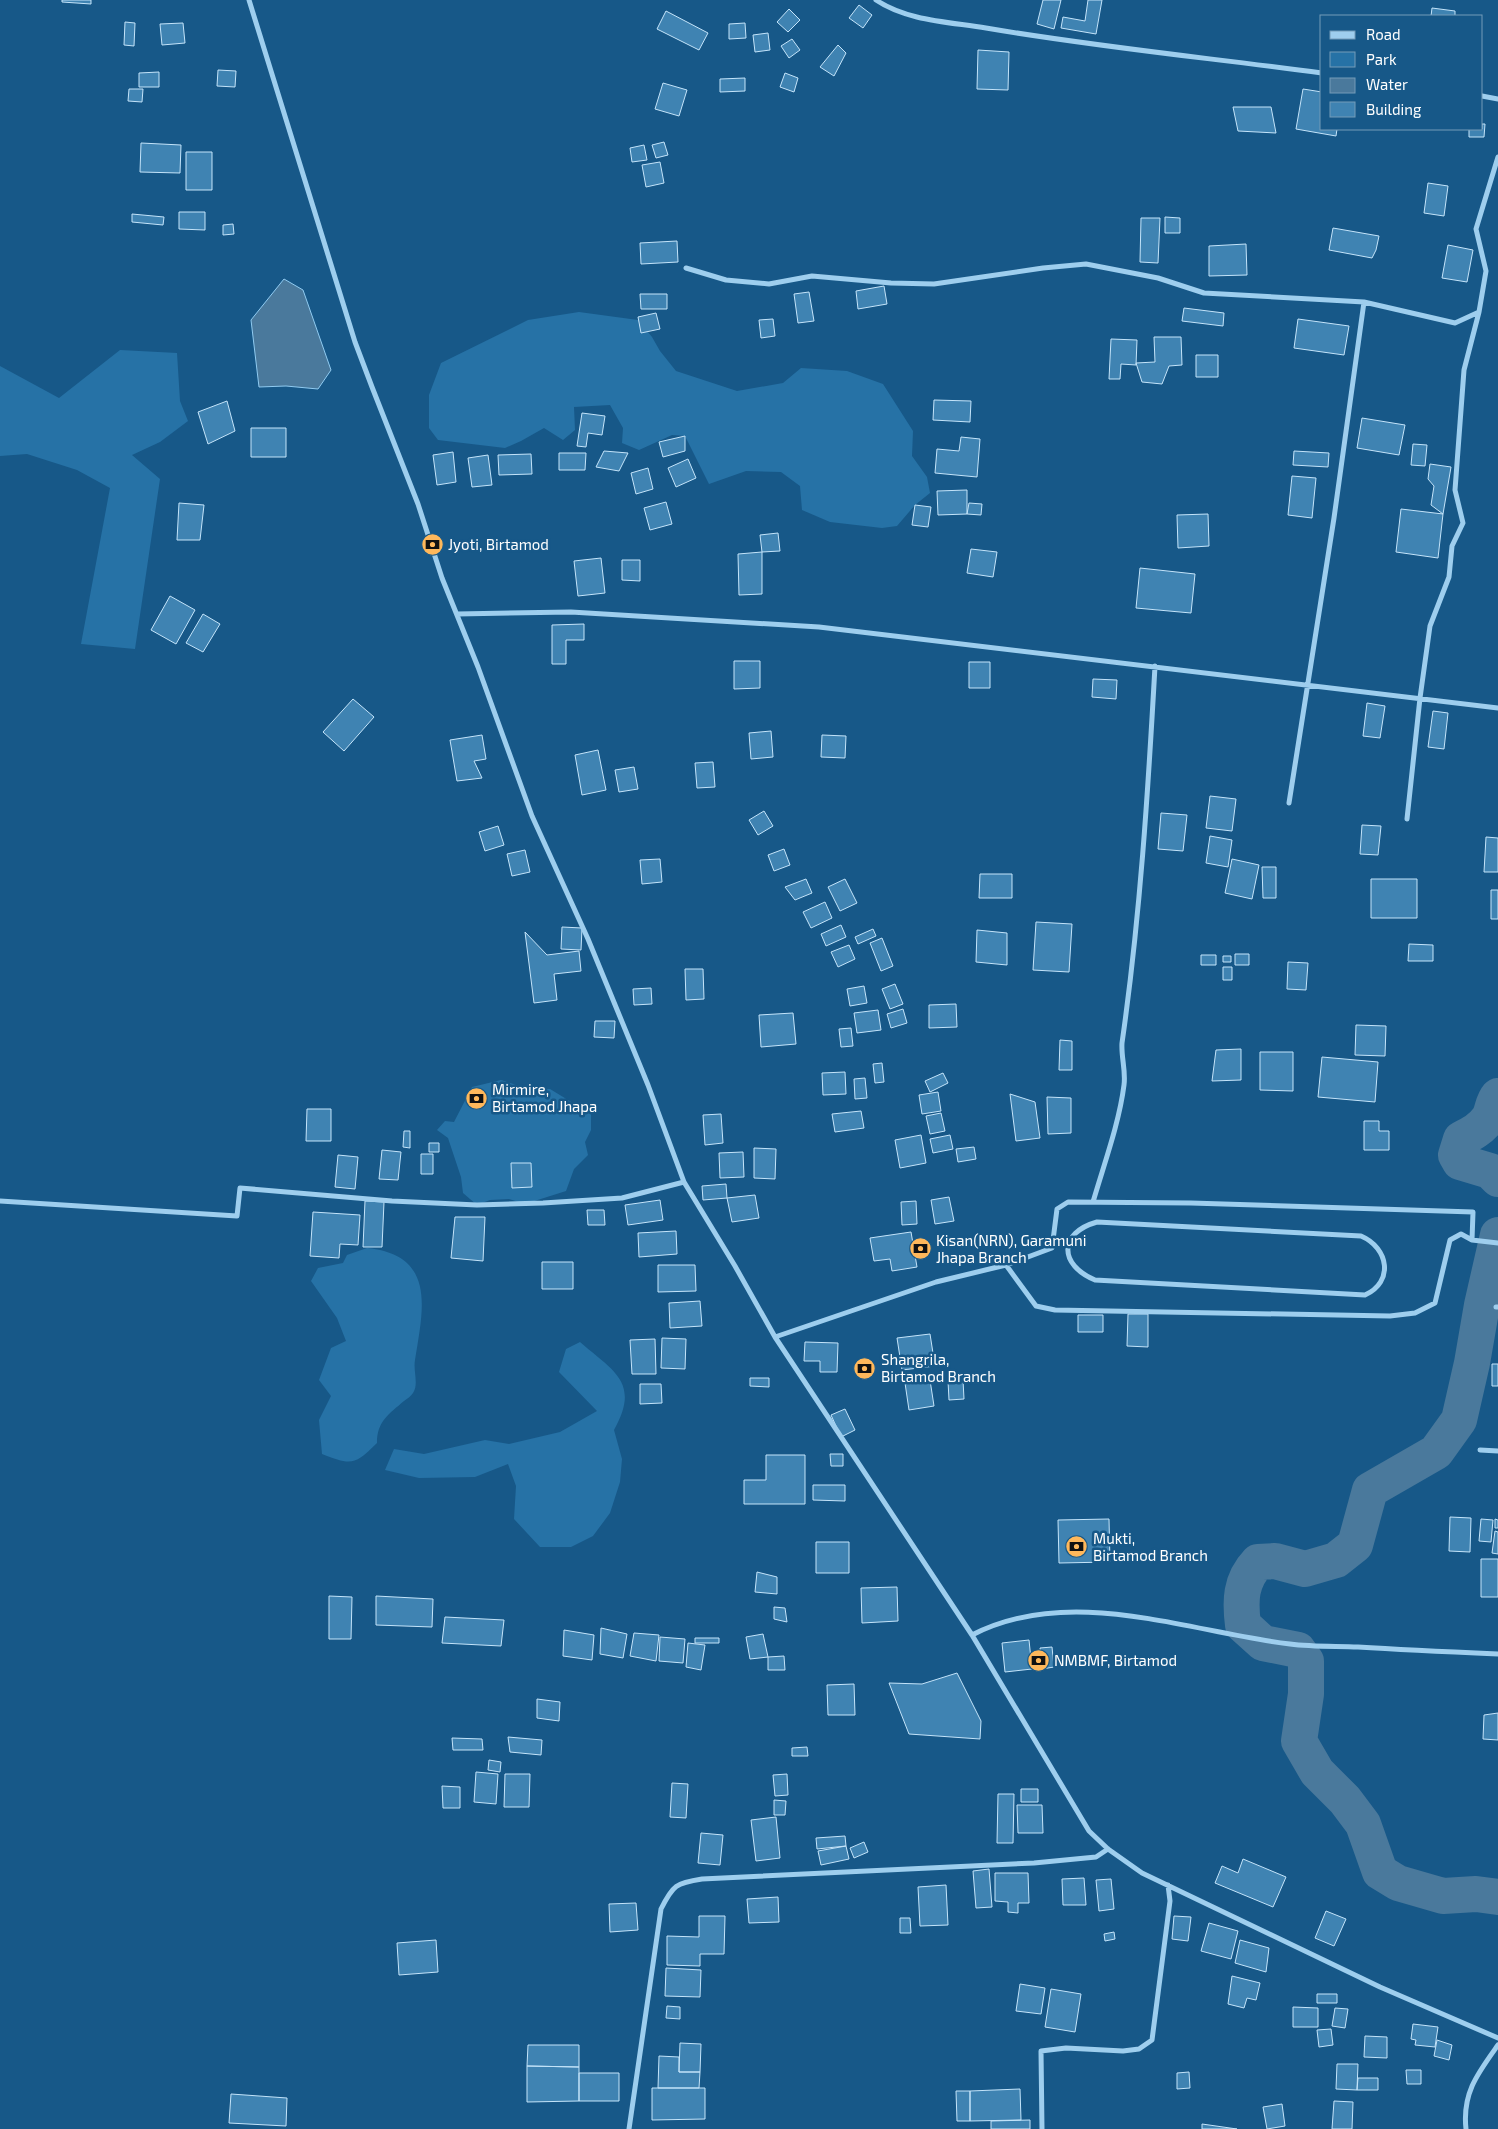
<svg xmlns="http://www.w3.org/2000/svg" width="1498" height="2129" viewBox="0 0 1498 2129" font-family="'Exo 2',sans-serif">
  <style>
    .green { fill: #2672a6 }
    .water { fill: #4a799c; stroke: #90cbf1 }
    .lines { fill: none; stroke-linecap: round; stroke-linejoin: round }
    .river { stroke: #4a799c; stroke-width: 36 }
    .building { fill: #3f83b2; stroke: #c4e4fa }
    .street { stroke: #9eceee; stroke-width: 5 }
    .labels { text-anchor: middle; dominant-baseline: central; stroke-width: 5; stroke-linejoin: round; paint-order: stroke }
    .poi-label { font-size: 15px; fill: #fff; stroke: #175888; text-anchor: start }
  </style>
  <rect width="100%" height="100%" fill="#175888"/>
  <path class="green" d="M579,312L638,320L652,337L660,351L676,371L737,391L783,383L801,368L847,371L883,384L913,431L912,456L927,477L930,493L915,505L897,526L882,528L830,522L802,510L800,486L781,472L746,471L709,484L685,436L672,435L639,450L622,443L623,428L610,405L574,407L575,430L563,440L544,428L521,441L505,448L438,440L429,428V395L441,363L528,320Z
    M120,350L177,353L180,401L188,421L160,442L132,455L160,479L135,649L81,644L110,488L77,470L27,454L0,456V366L59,398Z
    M501,1080L525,1088L550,1089L591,1114V1130L585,1142L588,1155L574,1169L566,1191L525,1204L509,1199L490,1200L477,1205L463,1193L461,1177L448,1138L437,1130L445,1121L454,1122L472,1087Z
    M367,1248C437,1255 423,1310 415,1360C413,1371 419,1384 413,1393C411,1396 407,1399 404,1401C389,1414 377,1421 377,1443C354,1466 351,1465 322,1454L319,1420L331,1396L319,1380L331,1348L346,1341L337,1318L311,1281L318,1268L343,1263L347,1255Z
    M580,1342C613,1371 641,1382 614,1430L622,1459L620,1482L610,1513L593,1536L571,1547H540L514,1519L516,1486L508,1464L475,1477L419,1478L385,1470L394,1449L424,1454L485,1440L509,1444L560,1432L597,1411L559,1372L566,1349Z"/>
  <path class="water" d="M284,279L303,290L331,370L318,389L286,386L259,387L251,320Z"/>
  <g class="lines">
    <path class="river" d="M1498,1096C1492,1103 1493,1112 1488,1119C1481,1129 1471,1134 1461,1139L1456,1155L1460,1162L1490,1171L1498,1179
      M1498,1235L1482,1305L1472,1363L1459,1420L1436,1452L1370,1490L1355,1545L1336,1560L1305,1569L1275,1561L1258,1562C1240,1581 1240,1601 1243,1625L1263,1643L1298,1650L1306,1661V1694L1299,1741L1317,1772L1345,1800L1363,1824L1380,1872L1398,1883L1443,1896L1476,1894L1498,1897"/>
  </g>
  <path class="building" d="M62,0H91V4L62,2Z
    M1043,0H1061L1054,29L1037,24Z
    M1088,0H1102L1096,34L1061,28L1063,17L1085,21Z
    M859,5L872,15L863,28L849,18Z
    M1432,8L1455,11V16H1431Z
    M789,9L800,20L788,32L777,22Z
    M666,11L708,33L699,50L657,29Z
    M125,22L135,23L134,46L124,45Z
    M183,23L185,43L162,45L160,24Z
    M745,23L746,38L729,39V24Z
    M768,33L770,50L755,52L753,35Z
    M792,39L800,50L789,58L781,46Z
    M838,45L846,53L834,76L820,67Z
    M978,50L1009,52L1008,90L977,89Z
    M218,70L236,71L235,87L217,86Z
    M159,72V87H139V73Z
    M785,73L798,78L794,92L780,87Z
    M745,78V91L720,92V79Z
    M663,83L687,90L679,116L655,109Z
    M129,89H143L142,102L128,101Z
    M1303,89L1322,92V129H1337L1336,136L1296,129Z
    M1233,107H1271L1276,133L1238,131Z
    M1482,124H1485L1484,137H1469V129H1482Z
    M664,142L668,155L656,158L652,145Z
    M141,143L181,145L180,173L140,172Z
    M644,145L647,160L632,162L630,148Z
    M186,152H212V190H186Z
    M660,162L664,183L646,187L642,165Z
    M1428,183L1448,186L1444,216L1424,213Z
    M179,212H205V230L179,229Z
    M132,214L164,217L163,225L132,222Z
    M1165,217L1180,218V233H1165Z
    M1141,218H1160L1158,263L1140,262Z
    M233,224L234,234L223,235V225Z
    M1333,228L1379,236L1376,250L1372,258L1329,250Z
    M677,241L678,262L641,264L640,243Z
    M1246,244L1247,275L1209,276V246Z
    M1448,245L1473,250L1467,282L1442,278Z
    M884,286L887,304L858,309L856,291Z
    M809,292L814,321L798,323L794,294Z
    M640,294H667V309H641Z
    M1184,308L1224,313L1223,326L1182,321Z
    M656,313L660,329L641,333L638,317Z
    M773,319L775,336L761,338L759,320Z
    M1298,319L1349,326L1344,355L1294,348Z
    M1154,337H1181L1182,365L1169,366L1162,384L1142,382L1136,363L1155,362Z
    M1111,339L1137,340L1136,365L1121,364L1120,379H1109Z
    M1196,355H1218V377H1196Z
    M934,400L971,401L970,422L933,420Z
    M227,401L235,431L208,444L198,412Z
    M582,413L605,416L602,435L588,433L586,447L577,446Z
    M1362,418L1405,425L1399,455L1357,448Z
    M251,428H286V457H251Z
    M685,436V451L663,457L659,442Z
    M961,437L980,439L977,477L935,473L937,449L959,451Z
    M1413,444L1427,445L1425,466L1411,465Z
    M604,451L628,453L619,471L596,467Z
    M1294,451L1329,453L1328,467L1293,465Z
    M453,452L456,482L437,485L433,455Z
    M559,453H586L585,470H559Z
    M531,454L532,474L499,475L498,455Z
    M488,455L492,485L472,487L468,458Z
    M688,459L696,478L676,487L668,468Z
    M1430,464L1451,467L1443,514L1431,505L1434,486L1428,479Z
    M648,468L653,489L636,494L631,473Z
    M1292,476L1316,478L1312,518L1288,515Z
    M967,490V514L938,515L937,491Z
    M666,502L672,524L650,530L644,508Z
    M179,503L204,505L200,540H177Z
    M969,503L982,504L981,515L967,514Z
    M915,505L931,507L928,527L912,525Z
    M1401,509L1443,514L1438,558L1396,552Z
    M1208,514L1209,546L1178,548L1177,515Z
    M778,533L780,551L762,552L760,535Z
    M971,549L997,552L993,577L967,573Z
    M762,552V594L739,595L738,554Z
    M601,558L605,593L578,596L574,561Z
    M622,560H640V581L622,580Z
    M1140,568L1195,574L1191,613L1136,608Z
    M170,596L195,610L176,644L151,630Z
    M203,614L220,624L203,652L186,643Z
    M584,624V640H566V664H552V625Z
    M734,661H760V688L734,689Z
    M969,662H990V688H969Z
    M1093,679L1117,680L1116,699L1092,697Z
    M353,699L374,717L344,751L323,732Z
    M1367,703L1385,706L1380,738L1363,736Z
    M1433,711L1448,713L1444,749L1428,747Z
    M771,731L773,757L751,759L749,733Z
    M482,735L486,759L474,761L482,778L457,781L450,740Z
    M822,735L846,736L845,758L821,757Z
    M598,750L606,790L582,795L575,755Z
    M713,762L715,787L697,788L695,763Z
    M634,767L638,789L619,792L615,770Z
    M1210,796L1236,799L1232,831L1206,828Z
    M764,811L773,826L758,835L749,820Z
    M1161,813L1187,815L1183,851L1158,849Z
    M1362,825L1381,826L1378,855L1360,854Z
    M498,826L504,845L485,851L479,832Z
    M1210,836L1232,840L1228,867L1206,863Z
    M1486,837L1498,838V872H1484Z
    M784,849L790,865L774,871L768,855Z
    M525,850L530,872L512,876L507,854Z
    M660,859L662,882L642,884L640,860Z
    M1232,859L1259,865L1252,899L1225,893Z
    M1262,867H1276V898H1263Z
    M980,874H1012V898H979Z
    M806,879L812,893L795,900L785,887Z
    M845,879L857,903L840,911L828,887Z
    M1371,879H1417V918H1371Z
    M1491,890H1498V919H1491Z
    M825,902L832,918L811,928L803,912Z
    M1036,922L1072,924L1069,972L1033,970Z
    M841,925L846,937L826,946L821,934Z
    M562,927L582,928L581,950L561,949Z
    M873,929L876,936L858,944L855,937Z
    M977,930L1007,933V965L976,962Z
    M525,932L547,955L579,951L581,971L554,974L557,1000L534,1003Z
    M882,938L893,966L881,971L870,943Z
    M1409,944L1433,945V961H1408Z
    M849,945L855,959L838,967L831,952Z
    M1235,954H1249V965H1235Z
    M1201,955H1216V965H1201Z
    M1223,956H1231V962H1223Z
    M1288,962L1308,963L1306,990L1287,989Z
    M1223,967H1232V980H1223Z
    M685,969H703L704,999L686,1000Z
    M895,984L903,1004L890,1009L882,989Z
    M864,986L867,1003L850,1006L847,989Z
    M651,988L652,1004L634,1005L633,989Z
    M956,1004L957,1027L929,1028V1005Z
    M903,1009L907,1023L891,1028L887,1014Z
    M878,1010L881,1030L857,1033L854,1013Z
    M793,1013L796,1044L761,1047L759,1015Z
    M595,1021H615L614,1038L594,1037Z
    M1356,1025L1386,1026L1385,1056L1355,1055Z
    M851,1028L853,1046L841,1047L839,1029Z
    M1060,1040L1072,1041V1070H1059Z
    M1241,1049V1080L1212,1081L1216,1050Z
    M1260,1052H1293V1091L1260,1090Z
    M1322,1057L1378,1062L1375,1102L1318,1097Z
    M882,1063L884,1082L875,1083L873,1064Z
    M845,1072L846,1094L823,1095L822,1073Z
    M943,1073L948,1083L930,1092L925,1081Z
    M865,1078L867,1098L855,1099L854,1079Z
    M938,1092L941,1111L922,1114L919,1095Z
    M1010,1094L1035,1102L1040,1138L1016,1141Z
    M1047,1097L1071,1098V1133L1048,1134Z
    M307,1109H331V1141H306Z
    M861,1111L864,1128L835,1132L832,1114Z
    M941,1113L945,1131L930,1134L926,1116Z
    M721,1114L723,1143L705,1145L703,1115Z
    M1364,1121H1379V1131H1389V1150H1364Z
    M404,1131H410V1148L403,1147Z
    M921,1135L926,1163L900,1168L895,1140Z
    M950,1135L953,1149L933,1153L930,1139Z
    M429,1143H439V1152H429Z
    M974,1147L976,1159L958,1162L956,1149Z
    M754,1148L776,1149L775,1179L754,1178Z
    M382,1150L401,1152L398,1180L379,1179Z
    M743,1152L744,1177L720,1178L719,1153Z
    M421,1154H433V1174H421Z
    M338,1155L358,1157L355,1189L335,1187Z
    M511,1163H531L532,1187L512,1188Z
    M726,1184L727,1198L703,1200L702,1186Z
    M755,1195L759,1218L732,1222L727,1198Z
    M949,1197L954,1221L935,1224L931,1200Z
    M660,1200L663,1220L628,1225L625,1205Z
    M365,1201L384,1202L382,1247H363Z
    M916,1201L917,1224L902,1225L901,1202Z
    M587,1210H604L605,1225H588Z
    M313,1212L360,1215L358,1245L340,1244L339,1258L310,1256Z
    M455,1217H485L483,1261L451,1258Z
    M676,1231L677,1254L639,1257L638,1233Z
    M911,1232L917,1267L892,1271L890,1259L874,1261L870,1238Z
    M542,1262H573V1289H542Z
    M658,1265H695L696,1291L658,1292Z
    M700,1301L702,1326L670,1328L669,1303Z
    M1128,1314H1148V1347L1127,1346Z
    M1078,1315H1103V1332H1078Z
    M930,1334L935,1366L902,1370L897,1338Z
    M662,1338L686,1339L685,1369L661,1368Z
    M655,1339L656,1374H632L630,1340Z
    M805,1342L838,1343L837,1372H820V1361H804Z
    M1492,1364H1498V1386H1492Z
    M750,1378H769V1387L750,1386Z
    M930,1380L934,1406L909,1410L905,1383Z
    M963,1380L964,1399L949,1400L948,1381Z
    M640,1384H661L662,1403L640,1404Z
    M845,1409L855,1430L841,1437L831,1415Z
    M830,1454H843V1466H831Z
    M766,1455H805V1504H744V1480H766Z
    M813,1485H845V1501L813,1500Z
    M1450,1517L1471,1518L1470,1552L1449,1551Z
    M1109,1519L1110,1562L1059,1563L1058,1520Z
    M1481,1519L1493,1520L1491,1542L1479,1541Z
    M1495,1519L1498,1520V1528H1495Z
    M1495,1531L1498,1532V1554L1492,1553Z
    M816,1542H849V1573H816Z
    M1481,1559H1498V1597H1481Z
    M757,1572L777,1577V1594L755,1592Z
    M897,1587L898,1621L862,1623L861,1588Z
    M329,1596L352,1597L351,1639H329Z
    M376,1596L433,1599L432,1627L376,1625Z
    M774,1607L785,1608L787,1622L774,1619Z
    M445,1617L504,1620L501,1646L442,1643Z
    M601,1628L627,1634L623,1658L600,1654Z
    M564,1630L594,1635L592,1660L563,1656Z
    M634,1633L659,1635L656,1661L630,1656Z
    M763,1634L768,1657L750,1659L746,1637Z
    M660,1637L685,1639L683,1663L659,1661Z
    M695,1638H719V1643H695Z
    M1029,1640L1032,1669L1005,1672L1002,1643Z
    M688,1643L705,1645L701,1670L686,1667Z
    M1052,1647L1054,1667L1042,1669L1040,1648Z
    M784,1656L785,1670H768V1657Z
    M957,1673L981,1721L980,1739L909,1734L889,1683L922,1684Z
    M854,1684L855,1715H828L827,1685Z
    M537,1699L560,1702L559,1721L537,1718Z
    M1498,1713V1740L1483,1739L1484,1715Z
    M508,1737L542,1740L541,1755L510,1752Z
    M452,1738L482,1739L483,1750H453Z
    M807,1747L808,1756H792V1748Z
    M489,1760L501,1762L500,1772L488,1770Z
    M476,1772L498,1774L496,1804L474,1802Z
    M505,1774H530L529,1807H504Z
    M787,1774L788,1795L775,1796L773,1775Z
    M672,1783L688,1784L686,1818L670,1817Z
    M442,1786L460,1787V1808H443Z
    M1021,1789H1038V1802H1021Z
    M998,1794H1014L1013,1843H997Z
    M774,1800L786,1801L785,1815H774Z
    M1017,1805H1042L1043,1833H1018Z
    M776,1817L780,1858L756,1861L751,1820Z
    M701,1833L723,1835L720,1865L698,1863Z
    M845,1836L846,1846L817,1849L816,1838Z
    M864,1842L868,1852L854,1858L850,1848Z
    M846,1846L849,1859L821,1865L818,1851Z
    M1243,1859L1286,1877L1273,1907L1215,1883L1222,1866L1238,1873Z
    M989,1869L992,1907L976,1908L973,1871Z
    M995,1873H1028L1029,1903H1018V1913L1008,1912V1902L995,1901Z
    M1084,1878L1086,1905H1063L1062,1879Z
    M1111,1879L1114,1909L1099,1911L1096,1880Z
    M946,1885L948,1925L920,1926L918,1887Z
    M778,1897L779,1922L749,1923L747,1899Z
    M636,1903L638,1930L610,1932L609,1904Z
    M1326,1911L1346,1919L1334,1946L1315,1938Z
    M699,1916H725L724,1954H700V1966L667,1965V1936L699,1937Z
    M1174,1916L1191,1917L1188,1941L1172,1939Z
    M900,1918H910L911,1933H900Z
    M1209,1923L1238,1931L1231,1959L1201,1951Z
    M1114,1932L1115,1939L1105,1941L1104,1934Z
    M436,1940L438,1972L399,1975L397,1943Z
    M1240,1940L1269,1948L1266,1972L1235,1963Z
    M666,1968L701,1970L700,1997L665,1996Z
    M1232,1976L1260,1983L1256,2000L1247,1998L1244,2008L1228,2004Z
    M1020,1984L1045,1988L1041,2014L1016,2011Z
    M1051,1989L1081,1994L1075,2032L1045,2027Z
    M1317,1994H1337V2003H1317Z
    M667,2006L680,2007V2019L666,2018Z
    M1293,2007L1318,2008V2027H1293Z
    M1335,2008L1348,2009L1345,2028L1332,2026Z
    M1413,2024L1438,2027L1435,2047L1415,2045L1416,2040L1411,2039Z
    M1331,2029L1333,2045L1319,2047L1317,2030Z
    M1365,2036L1387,2037V2058L1364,2057Z
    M1437,2040L1452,2045L1449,2060L1434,2056Z
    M680,2043L701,2044L700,2072H679Z
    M528,2045H579V2067L527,2066Z
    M659,2056L679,2057V2072H700L699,2088H658Z
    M1337,2064H1358L1357,2090L1336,2089Z
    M527,2066L579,2067V2101L527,2102Z
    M1406,2070H1421V2084H1407Z
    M1189,2072L1190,2088L1177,2089V2073Z
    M579,2073H619V2101H579Z
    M1358,2078H1378V2090H1357Z
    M652,2088H705V2119L652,2120Z
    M1020,2089L1021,2120L970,2121V2091Z
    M956,2091H970V2121H957Z
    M231,2094L287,2098L286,2126L229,2123Z
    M1334,2101L1353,2102L1352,2129H1332Z
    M1282,2104L1285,2126L1267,2129L1263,2107Z
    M1030,2120V2129H991V2121Z
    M1202,2124L1237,2129H1202Z"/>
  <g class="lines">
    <path class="street" d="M249,0L355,342L372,387L418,504L442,578L478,667L532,816L588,939L648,1085L684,1182L735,1266L775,1337L972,1635L1089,1831L1108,1849L1142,1873L1380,1987L1498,2038
      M876,0C907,21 950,22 986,28C1097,47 1210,58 1322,73
      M1482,96L1498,99
      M686,268L726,280L769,284L812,276L891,283L934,284L1043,268L1086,264L1158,278L1204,293L1364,302L1455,323L1479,312L1486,271L1476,229L1498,157
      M457,614L571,612L819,627L1498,708
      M1289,803L1334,518L1364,302
      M1407,819L1420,698L1430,626L1449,577L1452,546L1463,523L1455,490L1464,370L1479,312
      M0,1201L237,1216L240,1188L392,1201L477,1205L543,1203L622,1198L684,1182
      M1093,1202C1104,1164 1119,1124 1124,1085C1126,1071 1121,1057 1122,1043C1140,918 1148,792 1155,666
      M1097,1222L1361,1236C1389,1248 1394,1282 1365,1295L1095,1280C1059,1265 1058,1233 1097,1222Z
      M1006,1265L1036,1306L1055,1310L1390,1316L1415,1313L1435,1303L1450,1240L1461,1234L1472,1240
      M1496,1307H1498
      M775,1337L936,1282L1006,1265L1052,1248L1057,1209L1068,1202L1191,1203L1473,1212L1472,1240L1498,1243
      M1480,1450L1498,1451
      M972,1635C1071,1584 1188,1632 1290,1644C1313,1647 1336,1646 1358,1647C1405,1650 1451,1652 1498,1654
      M629,2129L661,1909C673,1885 676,1883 702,1879L1034,1863L1096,1857L1108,1849
      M1042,2129L1041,2051L1066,2048L1123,2051L1139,2049L1152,2040L1170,1901L1168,1885
      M1466,2129C1462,2093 1478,2073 1498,2045"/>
  </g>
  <defs>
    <symbol id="bank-disc" viewBox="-11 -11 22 22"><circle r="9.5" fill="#ffb85b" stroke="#175888"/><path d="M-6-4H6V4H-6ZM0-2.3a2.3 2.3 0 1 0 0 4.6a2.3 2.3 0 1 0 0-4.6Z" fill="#111"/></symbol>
  </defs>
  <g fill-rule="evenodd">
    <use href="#bank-disc" x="420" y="532" width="25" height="25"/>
    <use href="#bank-disc" x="464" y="1086" width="25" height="25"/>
    <use href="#bank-disc" x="908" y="1236" width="25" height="25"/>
    <use href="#bank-disc" x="852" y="1356" width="25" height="25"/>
    <use href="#bank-disc" x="1064" y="1534" width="25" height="25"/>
    <use href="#bank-disc" x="1026" y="1648" width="25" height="25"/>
  </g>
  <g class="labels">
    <g class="poi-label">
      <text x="448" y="544">Jyoti, Birtamod</text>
      <text x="492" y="1089">Mirmire,<tspan x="492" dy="17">Birtamod Jhapa</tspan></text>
      <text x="936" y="1240">Kisan(NRN), Garamuni<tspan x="936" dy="17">Jhapa Branch</tspan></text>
      <text x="881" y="1359">Shangrila,<tspan x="881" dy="17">Birtamod Branch</tspan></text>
      <text x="1093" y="1538">Mukti,<tspan x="1093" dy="17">Birtamod Branch</tspan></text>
      <text x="1054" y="1660">NMBMF, Birtamod</text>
    </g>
  </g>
  <rect x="1320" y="15" width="162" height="115" fill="#175888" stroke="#749bb8"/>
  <rect x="1330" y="31" width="25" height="8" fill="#9eceee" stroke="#749bb8"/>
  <text x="1366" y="40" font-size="15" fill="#ffffff">Road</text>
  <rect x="1330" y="52" width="25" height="15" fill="#2672a6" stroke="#749bb8"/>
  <text x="1366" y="65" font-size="15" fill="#ffffff">Park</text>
  <rect x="1330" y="78" width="25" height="15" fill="#4a799c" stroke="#749bb8"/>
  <text x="1366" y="90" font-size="15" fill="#ffffff">Water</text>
  <rect x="1330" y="102" width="25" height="15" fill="#3f83b2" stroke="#749bb8"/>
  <text x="1366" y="115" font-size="15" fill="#ffffff">Building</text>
</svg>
